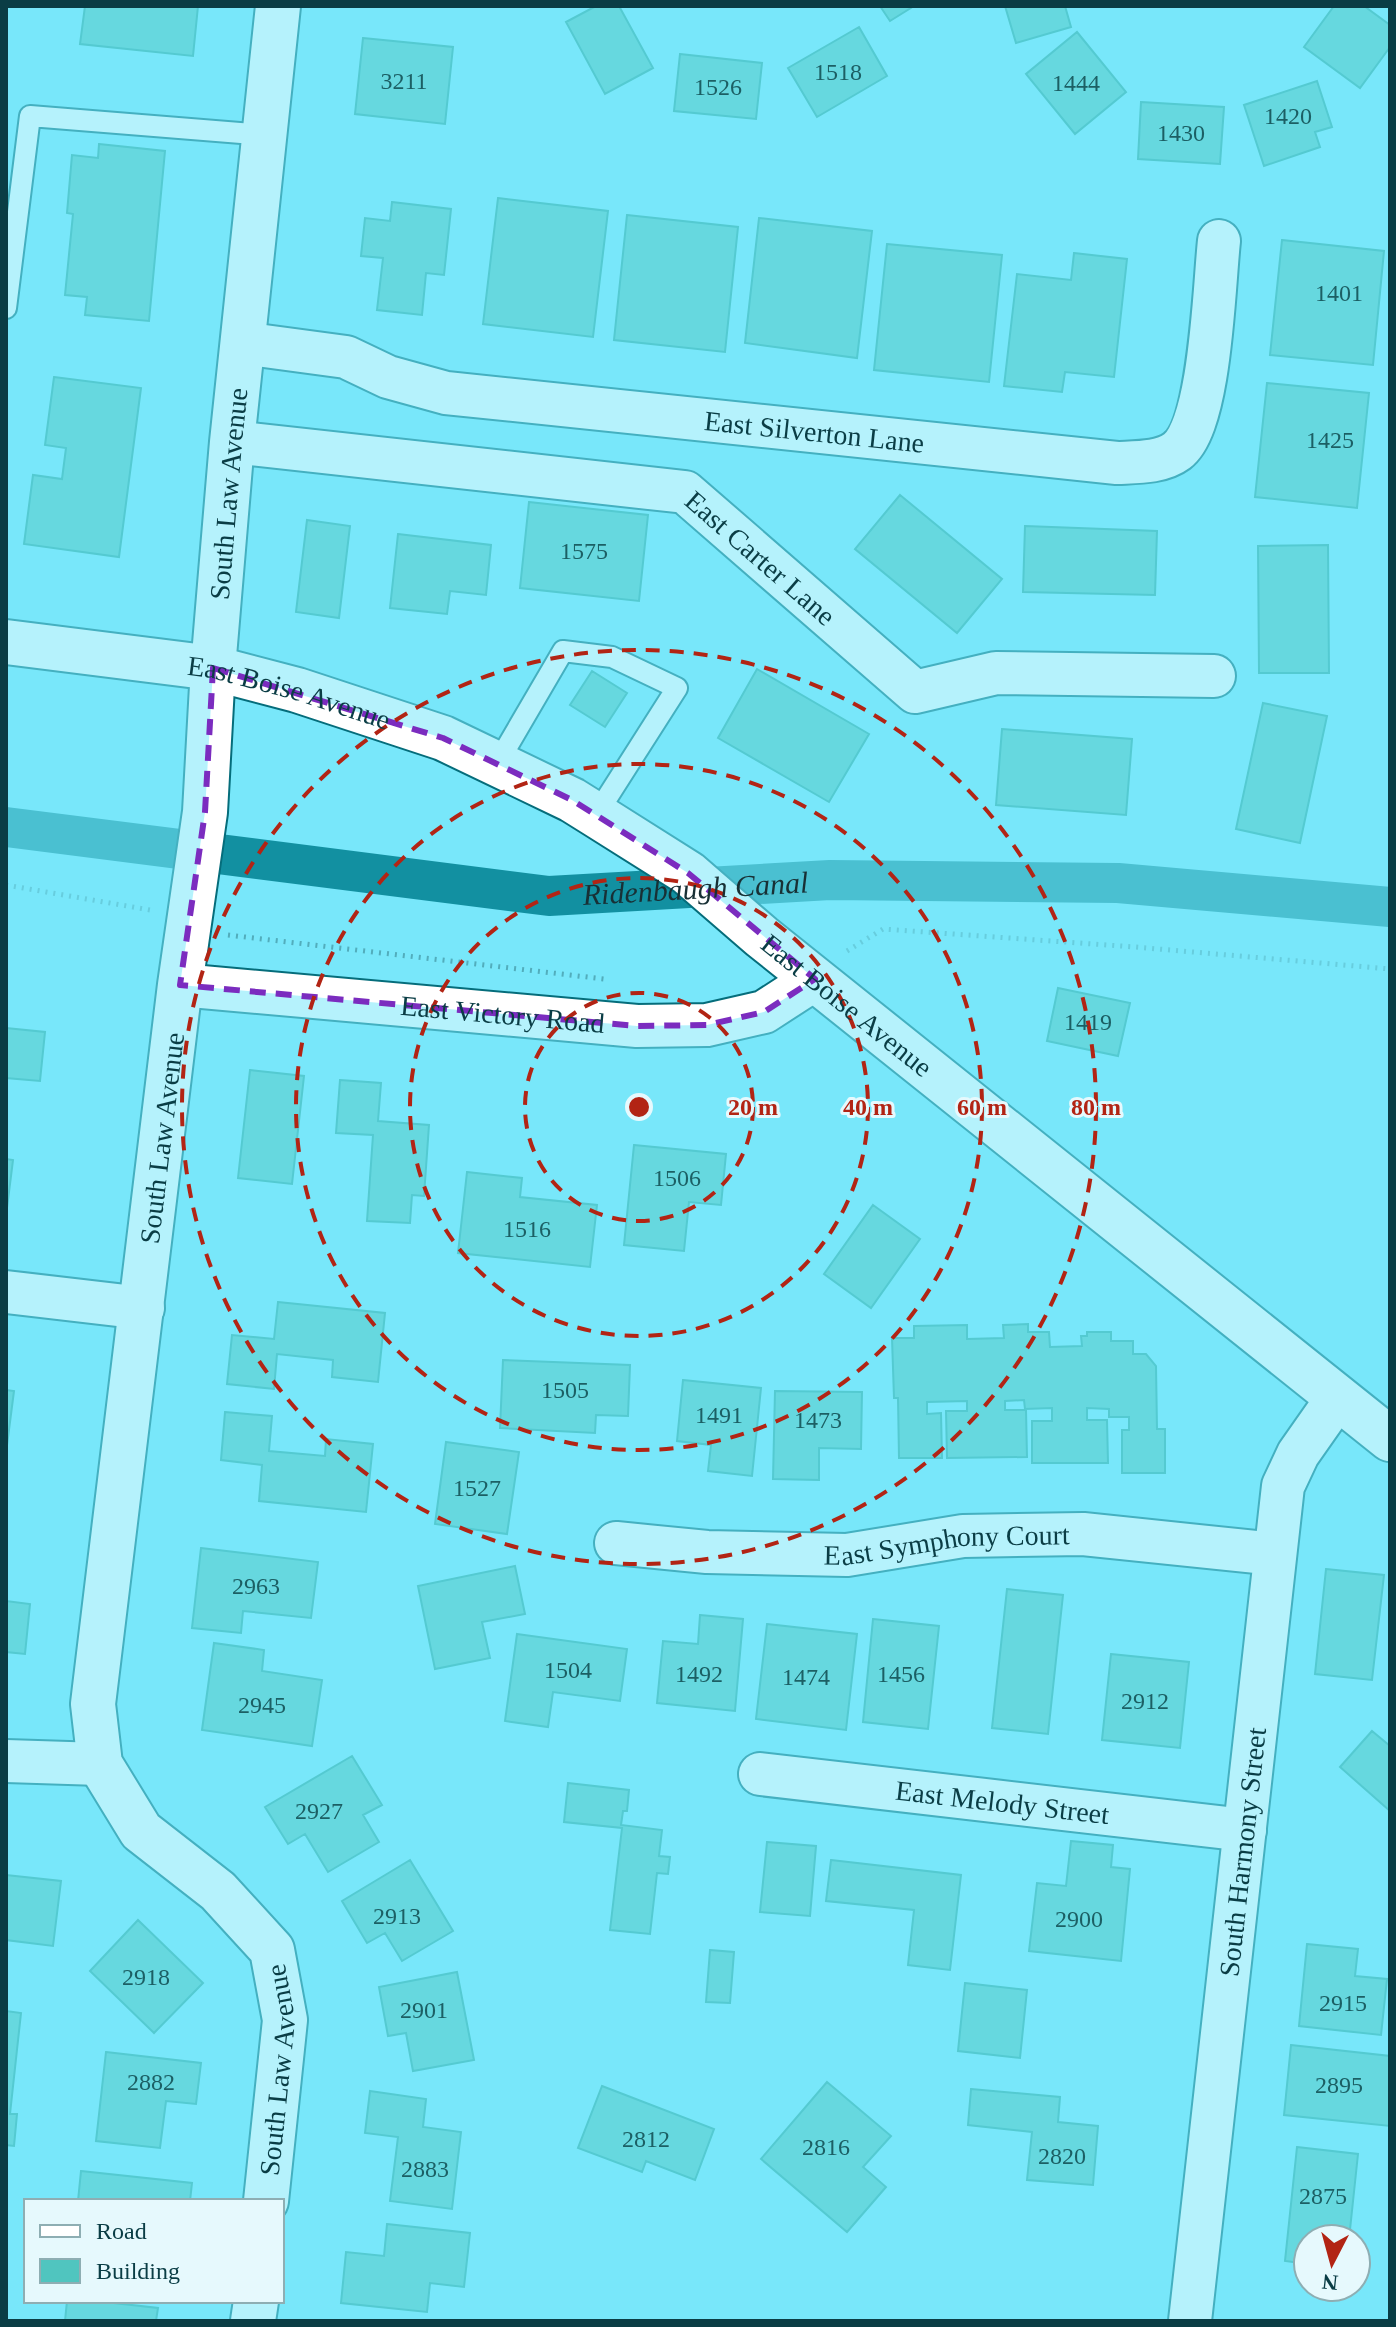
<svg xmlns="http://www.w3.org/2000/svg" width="1396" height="2327" viewBox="0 0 1396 2327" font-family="Georgia,serif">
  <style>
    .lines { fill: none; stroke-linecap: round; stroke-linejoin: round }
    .canal { stroke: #1290a1; stroke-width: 40 }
    .building { fill: #50c5bf; stroke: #28a6a0; stroke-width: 2 }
    .lane-casing { stroke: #056d7b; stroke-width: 24 }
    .street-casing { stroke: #056d7b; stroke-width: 46 }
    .secondary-casing { stroke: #056d7b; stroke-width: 48 }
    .path { stroke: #52adbc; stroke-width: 5; stroke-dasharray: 2 6; stroke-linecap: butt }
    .lane { stroke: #fff; stroke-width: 20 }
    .street { stroke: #fff; stroke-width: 42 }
    .secondary { stroke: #fff; stroke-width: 44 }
    .marked { fill: none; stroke: #7b2cbf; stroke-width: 6; stroke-dasharray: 16 10; stroke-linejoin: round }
    .ring { fill: none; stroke: #b22414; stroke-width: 4; stroke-dasharray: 14 10 }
    .labels { text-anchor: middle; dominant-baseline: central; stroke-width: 6; stroke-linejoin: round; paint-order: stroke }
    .number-label { font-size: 24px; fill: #1c5f64 }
    .street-label { font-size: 28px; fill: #0a3d45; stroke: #e6f9fd }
    .water-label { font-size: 30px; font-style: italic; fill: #183035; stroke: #e6f9fd }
    .centre { fill: #b22414; stroke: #e6f9fd; stroke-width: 4 }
    .ring-label { font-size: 24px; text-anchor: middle; font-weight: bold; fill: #b22414; stroke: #e6f9fd; stroke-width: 6; stroke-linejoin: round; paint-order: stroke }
  </style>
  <rect width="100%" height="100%" fill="#78e7fa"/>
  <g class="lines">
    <path class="canal" id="s1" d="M6,827L549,896L830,880L1118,883L1390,907"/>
  </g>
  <path class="building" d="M85,6H198L193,56L80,44Z
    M596,6H619L653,68L605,94L566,22Z
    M880,6H914L890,21Z
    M1005,6H1065L1071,27L1016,43Z
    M1334,6H1364L1390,25V47L1360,88L1304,47Z
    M859,27L887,76L817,117L788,68Z
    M1077,32L1126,92L1075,134L1026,74Z
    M363,38L453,47L445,124L355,114Z
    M680,54L762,63L756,119L674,111Z
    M1317,81L1332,127L1315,132L1320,147L1264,166L1244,105Z
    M1141,102L1224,107L1220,164L1138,159Z
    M99,144L165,151L149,321L85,315L87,297L65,295L73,214L67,213L72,155L98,158Z
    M498,198L608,211L593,337L483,324Z
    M392,202L451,209L444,275L426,273L422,315L377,310L383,258L361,256L365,218L390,221Z
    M627,215L738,227L725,352L614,340Z
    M759,218L872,231L857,358L745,343Z
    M1282,240L1384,251L1373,365L1270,355Z
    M887,244L1002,255L989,382L874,370Z
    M1074,253L1127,259L1114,377L1065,372L1062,392L1004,386L1017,274L1071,280Z
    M54,377L141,388L119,557L24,544L33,475L62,479L66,448L45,445Z
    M1267,383L1369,393L1357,508L1255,497Z
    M900,495L1002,579L957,633L855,549Z
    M529,502L648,515L639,601L520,588Z
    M307,520L350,526L339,618L296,612Z
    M1025,526L1157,531L1155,595L1023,592Z
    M398,534L491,545L486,595L450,591L447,614L390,608Z
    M1328,545L1329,673H1259L1258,546Z
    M757,669L869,734L829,802L718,738Z
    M592,671L627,693L605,727L570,705Z
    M1263,703L1327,716L1300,843L1236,829Z
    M1002,729L1132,739L1126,815L996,805Z
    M1058,988L1130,1003L1118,1056L1047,1041Z
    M6,1028L45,1032L40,1081L6,1078Z
    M250,1070L304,1076L292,1184L238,1178Z
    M340,1080L381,1083L378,1121L429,1125L424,1196L412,1195L410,1223L367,1221L373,1135L336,1133Z
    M634,1145L726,1154L721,1205L689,1202L684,1251L624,1245Z
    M6,1159L13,1160L6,1216Z
    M467,1172L522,1178L520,1197L597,1205L590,1267L458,1253Z
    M873,1205L920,1239L871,1308L824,1274Z
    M278,1302L385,1313L378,1382L332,1377L333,1360L277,1354L274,1389L227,1384L232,1335L274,1339Z
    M1028,1324V1332H1049L1050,1347L1082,1346L1081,1336H1087V1332H1111V1341H1133V1354H1146L1156,1366L1157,1429H1165V1473H1122V1430H1129V1417H1109V1409L1087,1408V1420H1107L1108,1463H1032V1421H1052V1408L1025,1409L1024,1400L1005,1401V1410H1026L1027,1457L947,1458L946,1411H967V1401L927,1402V1414L941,1413L942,1458H899L898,1398H894L892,1338H914V1326L967,1325V1339L1004,1338L1003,1325Z
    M503,1360L630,1365L628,1416L596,1415L595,1433L500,1428Z
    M683,1380L761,1388L752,1476L708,1471L711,1445L677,1441Z
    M6,1390L14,1391L6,1453Z
    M775,1391L862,1392L861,1449L819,1448V1480L773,1479Z
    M225,1412L272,1416L269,1451L325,1456L326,1439L373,1444L366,1512L259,1501L262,1465L221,1460Z
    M446,1442L519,1452L507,1534L435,1524Z
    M201,1548L318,1562L311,1618L243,1611L241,1633L192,1628Z
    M515,1566L525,1614L482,1622L490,1658L435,1669L418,1586Z
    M1326,1569L1384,1575L1372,1680L1315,1674Z
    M1007,1589L1063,1595L1048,1734L992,1728Z
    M6,1601L30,1604L25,1654L6,1652Z
    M700,1615L743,1619L735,1711L657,1703L663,1641L698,1644Z
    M873,1619L939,1626L928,1729L863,1722Z
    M767,1624L857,1634L846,1730L756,1719Z
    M517,1634L627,1649L620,1701L553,1692L548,1727L505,1721Z
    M214,1643L264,1650L262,1671L322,1680L312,1746L202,1730Z
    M1111,1654L1189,1662L1180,1748L1102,1740Z
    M1372,1731L1390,1746V1811L1340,1767Z
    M352,1756L382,1805L363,1815L379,1842L328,1872L305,1834L288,1844L265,1807Z
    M568,1783L629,1790L627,1811H623L621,1825L662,1830L659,1856L670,1857L668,1874L657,1873L650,1934L610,1930L622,1828L564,1822Z
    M1071,1841L1113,1845L1111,1867L1130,1869L1121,1961L1029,1951L1037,1883L1066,1886Z
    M767,1842L816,1846L810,1916L760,1912Z
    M410,1860L453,1931L402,1961L385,1933L367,1943L342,1901Z
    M831,1860L961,1875L950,1970L908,1965L914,1910L826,1901Z
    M6,1875L61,1881L53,1946L6,1940Z
    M138,1920L203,1983L154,2033L90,1971Z
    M1307,1944L1358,1949L1355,1976L1387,1979L1381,2035L1299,2026Z
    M710,1950L734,1952L730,2003L706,2002Z
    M457,1972L474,2060L413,2071L406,2033L388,2036L379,1987Z
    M965,1983L1027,1990L1020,2058L958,2051Z
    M6,2011L21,2013L10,2114H17L14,2146L6,2145Z
    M1291,2045L1390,2056V2126L1284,2115Z
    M106,2052L201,2063L196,2104L166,2101L160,2148L96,2141Z
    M827,2082L891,2136L863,2167L886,2187L847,2232L761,2159Z
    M602,2086L714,2129L695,2180L646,2161L642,2172L578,2148Z
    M971,2089L1060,2097L1058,2122L1098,2126L1093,2185L1027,2180L1032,2132L968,2125Z
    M370,2091L426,2099L423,2127L461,2132L452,2209L390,2201L398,2137L365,2133Z
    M1297,2147L1358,2154L1349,2239H1308V2264L1285,2261Z
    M81,2171L192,2183L190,2201H78Z
    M387,2224L470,2233L464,2287L430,2283L427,2312L341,2303L346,2252L384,2256Z
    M67,2301H96L158,2308L156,2321H65Z"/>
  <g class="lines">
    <defs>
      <path id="lane" d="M6,308L30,116L265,135
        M497,764L563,651L612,657L677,688L596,815"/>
      <g id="street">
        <path id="s2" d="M242,343L346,357L388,377L446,393L1117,463C1136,462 1161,463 1177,451C1211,425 1214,285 1219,241"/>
        <path id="s3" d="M232,442L685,492L915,692L996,673L1214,676"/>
        <path id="s4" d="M180,985L637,1026L707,1025L764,1012L815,979"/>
        <path d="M6,1292L143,1308"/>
        <path id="s5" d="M616,1543L707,1552L847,1555L963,1536L1083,1534L1275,1554"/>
        <path d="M6,1761L100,1764"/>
        <path id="s6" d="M760,1774L1245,1830"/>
        <path id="s7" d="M1190,2321L1283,1486L1298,1454L1338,1397"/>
      </g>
      <g id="secondary">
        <path id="s8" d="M6,642L213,668L297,690L443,738L572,800L596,815L688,873L762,937L1390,1439"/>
        <path id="s9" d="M266,2201L285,2020L272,1950L218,1891L141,1831L100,1764L93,1704L180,985L205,812L213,668L232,442L278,6"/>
        <path d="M253,2321L256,2301"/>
      </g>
    </defs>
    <use href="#lane" class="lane-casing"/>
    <use href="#street" class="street-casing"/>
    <use href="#secondary" class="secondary-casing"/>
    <path class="path" d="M6,885L150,910
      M228,935L604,979
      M847,951L883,929L1135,947L1390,969"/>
    <use href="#lane" class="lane"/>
    <use href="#street" class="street"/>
    <use href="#secondary" class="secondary"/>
  </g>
  <path d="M0 0H1396V2327H0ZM213,668L443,738L572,800L688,873L815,979L764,1012L707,1025L637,1026L180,985L205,812Z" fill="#78e7fa" fill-opacity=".55" fill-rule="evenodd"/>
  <path class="marked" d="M213,668L443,738L572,800L688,873L815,979L764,1012L707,1025L637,1026L180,985L205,812Z"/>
  <g class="ring">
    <circle cx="639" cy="1107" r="114"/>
    <circle cx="639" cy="1107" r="229"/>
    <circle cx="639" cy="1107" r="343"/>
    <circle cx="639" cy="1107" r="457"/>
  </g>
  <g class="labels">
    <g class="number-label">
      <text x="838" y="72">1518</text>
      <text x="404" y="81">3211</text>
      <text x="1076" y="83">1444</text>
      <text x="718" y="87">1526</text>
      <text x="1288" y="116">1420</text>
      <text x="1181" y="133">1430</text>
      <text x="1339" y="293">1401</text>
      <text x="1330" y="440">1425</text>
      <text x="584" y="551">1575</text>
      <text x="1088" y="1022">1419</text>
      <text x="677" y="1178">1506</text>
      <text x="527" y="1229">1516</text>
      <text x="565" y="1390">1505</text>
      <text x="719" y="1415">1491</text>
      <text x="818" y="1420">1473</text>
      <text x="477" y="1488">1527</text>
      <text x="256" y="1586">2963</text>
      <text x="568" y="1670">1504</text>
      <text x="699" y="1674">1492</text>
      <text x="901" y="1674">1456</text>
      <text x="806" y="1677">1474</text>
      <text x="1145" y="1701">2912</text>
      <text x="262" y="1705">2945</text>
      <text x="319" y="1811">2927</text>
      <text x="397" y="1916">2913</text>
      <text x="1079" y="1919">2900</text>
      <text x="146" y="1977">2918</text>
      <text x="1343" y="2003">2915</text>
      <text x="424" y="2010">2901</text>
      <text x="151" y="2082">2882</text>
      <text x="1339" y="2085">2895</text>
      <text x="646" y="2139">2812</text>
      <text x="826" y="2147">2816</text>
      <text x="1062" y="2156">2820</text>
      <text x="425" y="2169">2883</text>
      <text x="1323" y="2196">2875</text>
    </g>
    <g class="street-label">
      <text stroke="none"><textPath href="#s2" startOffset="582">East Silverton Lane</textPath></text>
      <text stroke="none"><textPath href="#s9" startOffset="1788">South Law Avenue</textPath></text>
      <text stroke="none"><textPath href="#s3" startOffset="556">East Carter Lane</textPath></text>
      <text stroke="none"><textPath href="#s8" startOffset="288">East Boise Avenue</textPath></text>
      <text stroke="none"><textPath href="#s8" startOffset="936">East Boise Avenue</textPath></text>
      <text stroke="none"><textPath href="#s4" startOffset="324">East Victory Road</textPath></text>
      <text stroke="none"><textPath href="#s9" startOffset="1140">South Law Avenue</textPath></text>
      <text stroke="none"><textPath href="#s5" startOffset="332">East Symphony Court</textPath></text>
      <text stroke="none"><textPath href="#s6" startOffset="244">East Melody Street</textPath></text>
      <text stroke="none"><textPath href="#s7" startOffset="472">South Harmony Street</textPath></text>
      <text stroke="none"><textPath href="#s9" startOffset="132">South Law Avenue</textPath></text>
    </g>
    <g class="water-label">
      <text stroke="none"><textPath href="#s1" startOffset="694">Ridenbaugh Canal</textPath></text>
    </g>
  </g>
  <circle cx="639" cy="1107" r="12" class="centre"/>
  <g class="ring-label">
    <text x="753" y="1115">20 m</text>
    <text x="868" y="1115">40 m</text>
    <text x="982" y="1115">60 m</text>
    <text x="1096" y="1115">80 m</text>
  </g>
  <rect width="1396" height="2327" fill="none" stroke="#0a3d45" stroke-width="16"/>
  <rect x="24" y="2199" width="260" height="104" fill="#e6f9fd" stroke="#8eaeb3" stroke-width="2"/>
  <rect x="40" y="2225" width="40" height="12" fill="#ffffff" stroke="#8eaeb3" stroke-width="2"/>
  <text x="96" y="2239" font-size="24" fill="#0a3d45">Road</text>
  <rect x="40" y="2259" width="40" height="24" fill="#50c5bf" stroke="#8eaeb3" stroke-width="2"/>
  <text x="96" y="2279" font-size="24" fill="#0a3d45">Building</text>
  <g transform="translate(1332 2263) rotate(186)"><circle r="38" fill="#e6f9fd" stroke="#8eaeb3" stroke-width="2"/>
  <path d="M0-6L14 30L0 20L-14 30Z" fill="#b22414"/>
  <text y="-12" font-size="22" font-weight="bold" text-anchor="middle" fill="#0a3d45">N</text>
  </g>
</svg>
